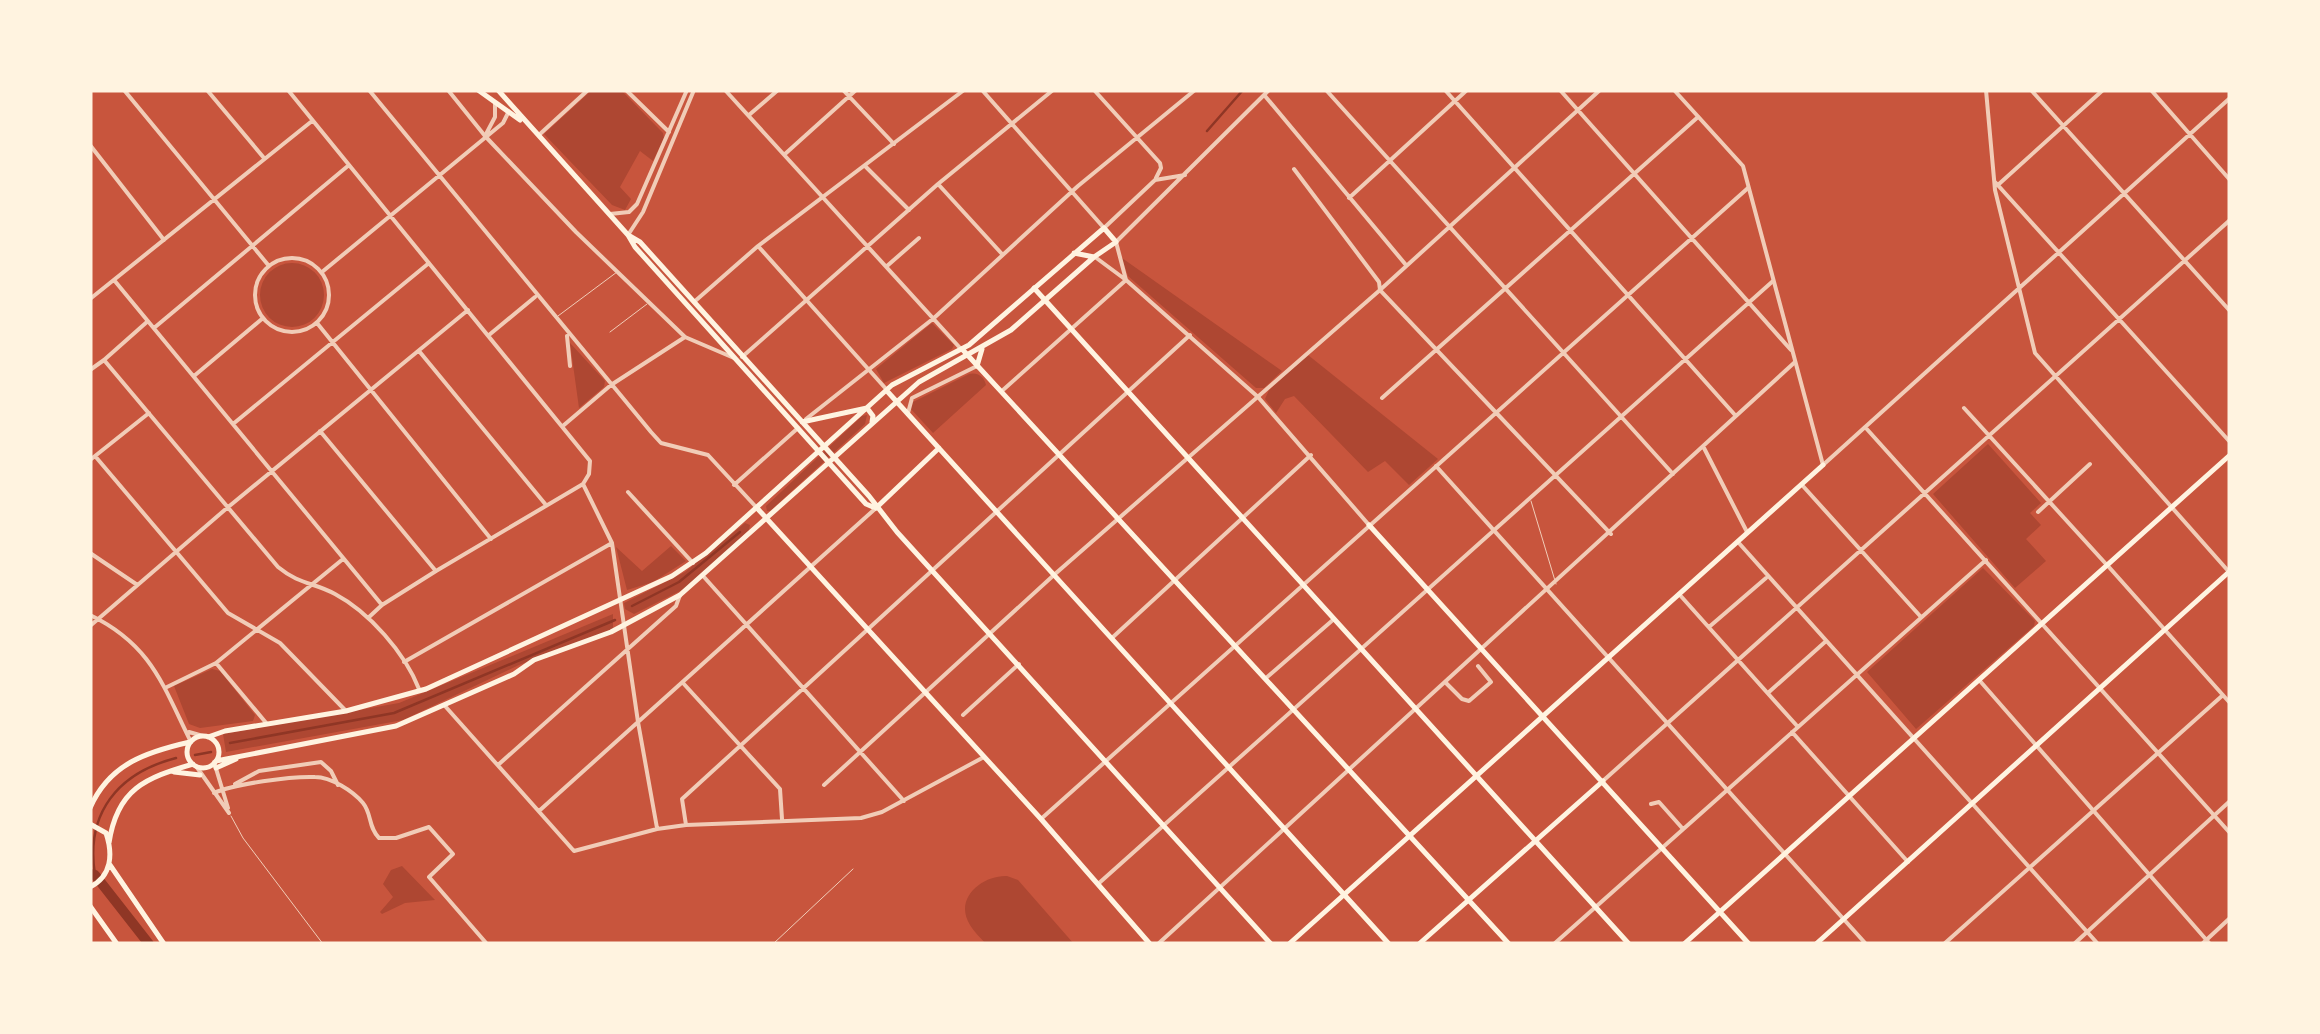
<svg xmlns="http://www.w3.org/2000/svg" width="2320" height="1034" viewBox="0 0 2320 1034" font-family="'Titillium Web',sans-serif">
  <style>
    .green { fill: #ae4732 }
    .lines { fill: none; stroke-linecap: round; stroke-linejoin: round }
    .stream { stroke: #8f3625; stroke-width: 2.5 }
    .river { stroke: #8f3625; stroke-width: 10 }
    .service { stroke: #f1ccb7; stroke-width: 1 }
    .minor { stroke: #f1ccb7; stroke-width: 4 }
    .tertiary { stroke: #f1ccb7; stroke-width: 4 }
    .secondary { stroke: #fff3e0; stroke-width: 5 }
    .primary { stroke: #fff3e0; stroke-width: 5 }
  </style>
  <rect width="100%" height="100%" fill="#c8553d"/>
  <path class="green" d="M592,90H621L663,133L664,138L653,161L640,151L620,187L631,199L625,210L612,205L544,134Z
    M1122,258L1282,371L1264,388H1256L1128,276Z
    M260 295a32 32 0 1 1 64 0a32 32 0 1 1-64 0Z
    M932,323L954,345L952,349L884,383L876,369Z
    M570,343L605,381L604,387L579,408Z
    M1308,355L1438,459L1409,485L1385,461L1368,472L1294,396L1285,399L1276,413L1265,399L1269,390Z
    M969,374C977,372 984,376 986,385L933,433L910,408L911,403Z
    M867,415L865,424L770,511H767L766,506L862,416Z
    M1988,444L2041,503L2030,513L2041,525L2026,539L2046,561L2015,588L1933,494Z
    M745,523L750,525L749,530L686,588L634,614L625,609L624,603L685,572Z
    M671,546L686,561L653,582L627,590L616,547L642,571Z
    M1983,568L2035,621L2034,626L1916,729L1867,672Z
    M613,614V629L519,665L403,720L226,752L223,734L399,703Z
    M212,669L220,671L255,715L253,721L200,728L189,724L174,686Z
    M402,866L435,900L405,903L382,914L380,912L393,897L383,884L391,870Z
    M1007,876L1018,880L1074,944H986C981,938 974,932 970,925C953,898 983,875 1007,876Z"/>
  <g class="lines">
    <path class="stream" d="M1207,131L1243,90
      M632,606L679,582L740,532
      M230,743L394,713L615,620
      M195,755L211,752
      M95,875C85,813 118,773 176,758"/>
    <path class="river" d="M90,874L95,875L149,944"/>
    <path class="service" d="M558,316L617,272
      M610,332L647,304
      M1531,501L1556,584
      M231,816L243,838L323,944
      M773,944L853,869"/>
    <path class="minor" d="M124,90L269,266
      M207,90L264,158
      M288,90L590,461L589,474L583,484L436,571L382,605L368,618
      M369,90L651,432L661,443L708,455L757,508
      M626,90L669,132
      M725,90L961,349
      M843,90L894,144
      M982,90L1104,228
      M1094,90L1160,163L1161,168L1156,178
      M1326,90L1673,474
      M1445,90L1735,415
      M1560,90L1791,350
      M1986,90L1995,190L2035,353L2230,573
      M2031,90L2230,311
      M2151,90L2230,180
      M1265,96L1406,265
      M749,115L778,90
      M540,134L588,90
      M485,136L495,117V103
      M90,145L164,240
      M785,154L856,90
      M865,166L909,210
      M1294,169L1379,282L1380,290L1611,534
      M1995,182L2230,442
      M938,184L1002,254
      M1999,184L2103,90
      M1349,198L1467,90
      M610,214L629,212L637,204L687,90
      M628,235L643,212L694,90
      M255 295a37 37 0 1 1 74 0a37 37 0 1 1-74 0Z
      M887,266L919,238
      M322,272L503,123L508,113
      M114,280L382,605
      M90,299L312,121
      M317,323L491,539
      M154,328L349,165
      M489,335L535,297
      M567,336L570,366
      M419,351L546,505
      M742,357L938,184L1053,90
      M104,360L148,321
      M90,370L104,360L278,567C300,585 313,582 335,594C369,612 405,653 419,689
      M194,376L263,318
      M1003,390L1126,280
      M1382,398L1698,117
      M1964,408L2106,564
      M908,413L912,398L977,366
      M806,419L934,318L1078,186L1195,90
      M233,424L429,263
      M564,425L611,385L685,337
      M1865,427L2230,833
      M320,431L435,570
      M1704,448L1747,532
      M95,456L228,613L280,643L346,711
      M90,460L149,413
      M1823,465L2230,98
      M583,484L612,543L638,722L657,828
      M734,485L798,428
      M1802,485L1921,617
      M628,492L693,563
      M2038,512L2090,464
      M1738,542L2098,944
      M90,553L136,584
      M704,577L904,801
      M1679,594L1798,727
      M90,615C152,645 163,686 191,742
      M90,626L227,508L468,310
      M1709,627L1766,578
      M1113,637L1311,455
      M404,662L612,543
      M216,663L267,724
      M1266,678L1334,619
      M1980,681L2210,944
      M683,683L780,789L782,819
      M1446,683L1462,699L1469,701L1491,682L1478,666
      M167,687L216,663L343,559
      M1769,692L1825,642
      M445,706L574,851L657,829L686,825L861,818L882,812L984,757
      M963,715L1019,664
      M189,732L203,736
      M1792,732L1908,862
      M214,762L228,808
      M498,765L676,606L680,595
      M196,766L229,813
      M1604,780L2230,220
      M235,784L259,771L321,762L331,771L338,785
      M824,785L1055,574L1380,290L1600,90
      M214,793C234,784 291,776 315,777C331,777 353,791 363,803C372,814 368,827 379,838H396L429,827L453,854L429,877L487,944
      M1651,804L1659,802L1683,829
      M539,811L876,508
      M1041,819L1748,188
      M686,825L682,799L1190,335
      M1098,884L1773,281
      M1158,944L1795,362
      M1554,944L1986,560"/>
    <path class="tertiary" d="M448,90L485,136L576,232L685,337L734,358
      M1674,90L1743,166L1823,465
      M1104,228L1155,180L1185,175
      M758,246L887,390
      M1095,257L1126,280L1258,397L1369,525
      M1126,280L1116,242L1269,90
      M694,302L758,246L964,90
      M1436,466L1866,944
      M2108,566L2230,703
      M1944,944L2223,695
      M2074,944L2230,801
      M2202,944L2230,918"/>
    <path class="secondary" d="M1034,288L1629,944
      M962,349L1509,944
      M1369,525L1749,944
      M1289,944L1823,465
      M1419,944L1603,781
      M1684,944L2230,455
      M1816,944L2230,571"/>
    <path class="primary" d="M478,90L520,120
      M498,90L628,235L635,247L866,504L873,507
      M628,235L640,242L869,496L897,532L1271,944
      M1074,253L1094,257
      M977,366L982,349
      M887,391L1389,944
      M802,422L867,408L873,416L872,422
      M757,508L1041,819L1150,944
      M876,508L939,448
      M187 752a16 16 0 1 1 32 0a16 16 0 1 1-32 0Z
      M208,737L225,731L346,711L426,689L672,576L706,553L892,385L969,345L1104,228L1116,242L1094,257L1011,330L919,382L680,595L611,632L534,660L514,674L396,726L216,761
      M216,768L236,759
      M174,772L200,775
      M90,808C109,764 146,752 190,742
      M90,824L106,833C113,854 112,876 90,887
      M109,843C117,789 145,778 193,764
      M110,865L164,944
      M90,906L117,944"/>
  </g>
  <rect width="2320" height="1034" fill="none" stroke="#fff3e0" stroke-width="185"/>
</svg>
